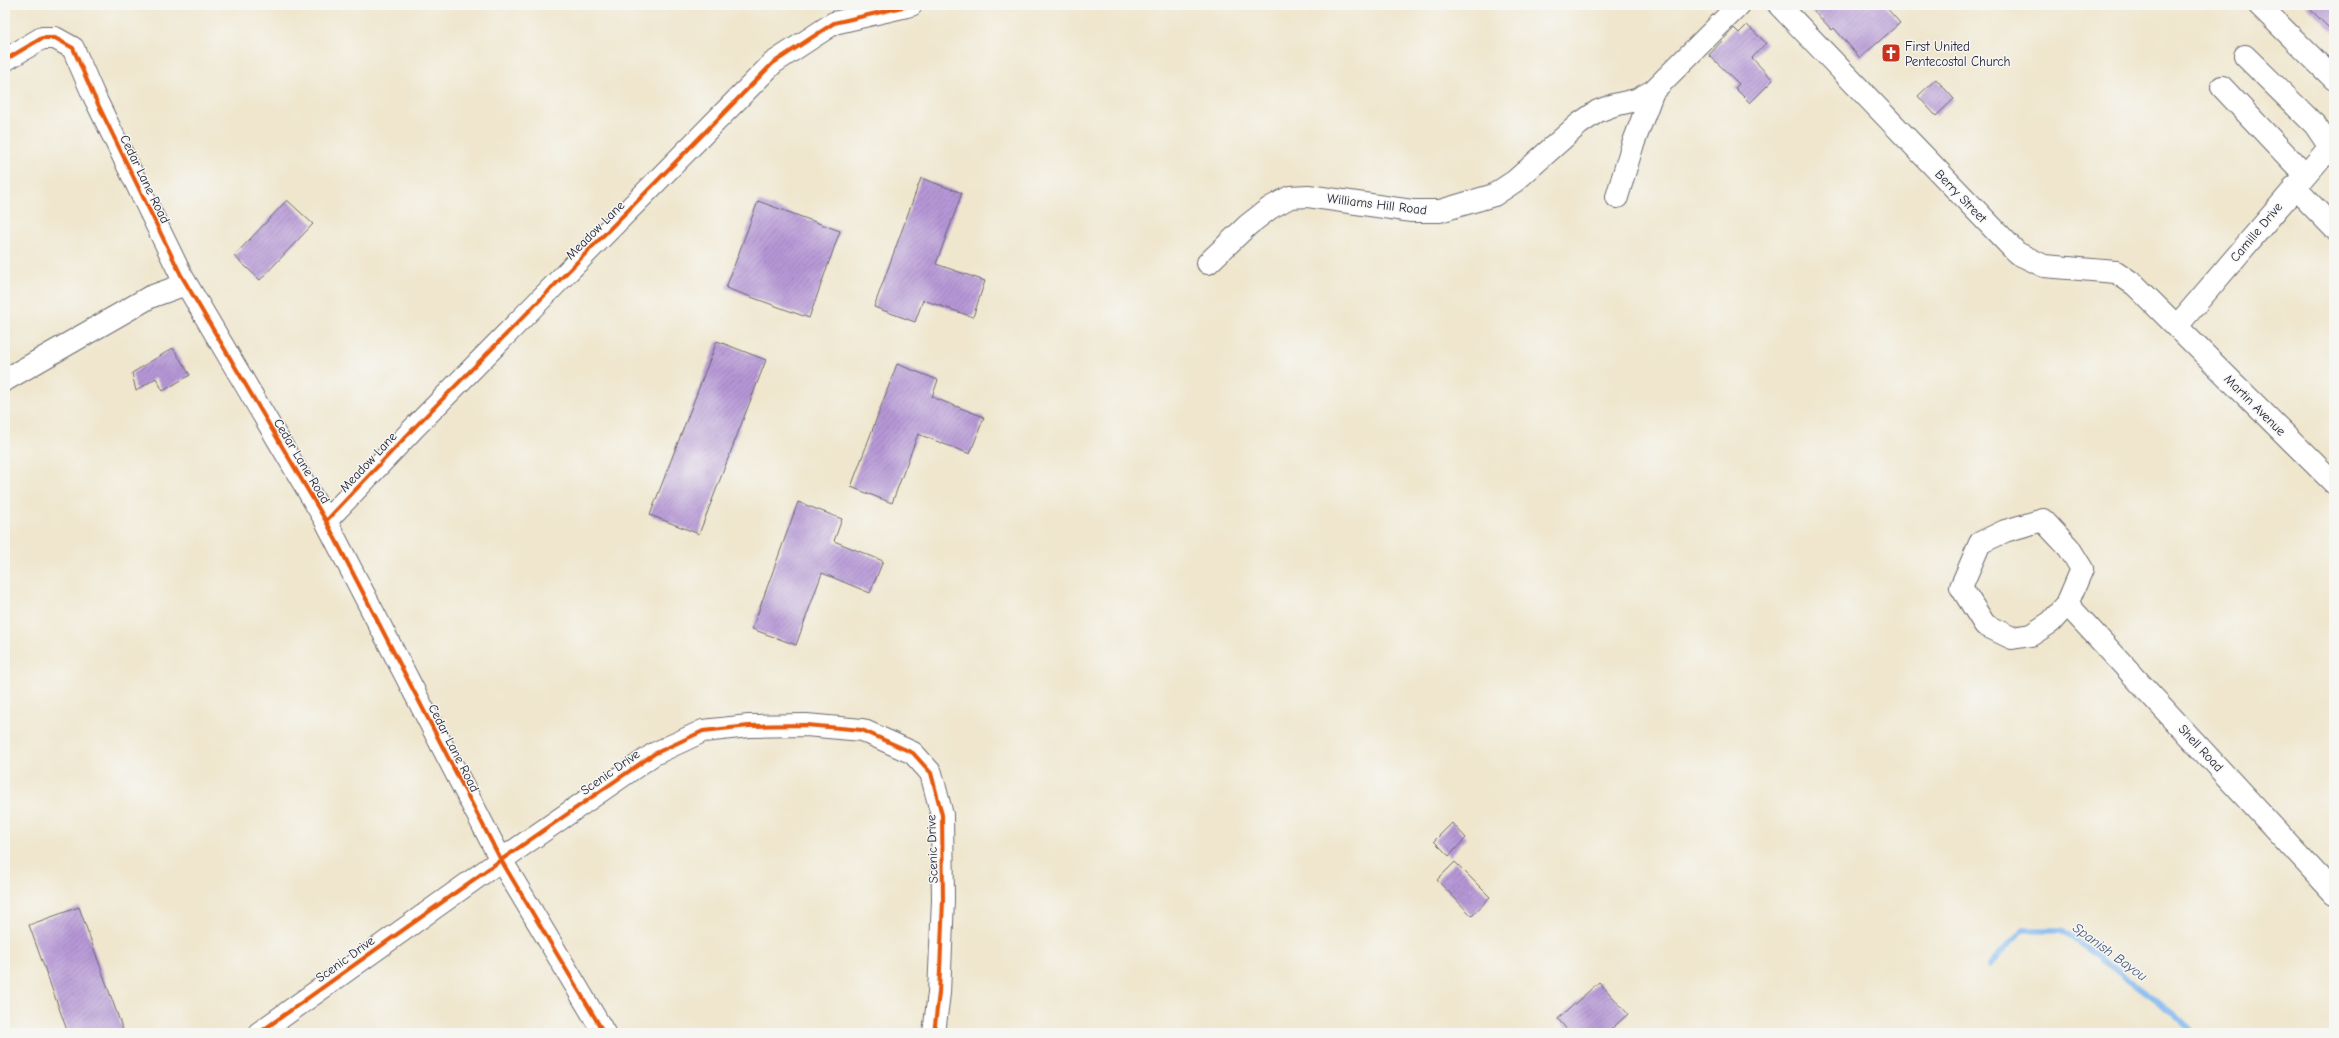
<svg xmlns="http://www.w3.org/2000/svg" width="2339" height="1038" viewBox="0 0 2339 1038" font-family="'Comic Neue',sans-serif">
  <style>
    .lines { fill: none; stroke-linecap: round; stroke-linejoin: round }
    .stream { stroke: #82b8f1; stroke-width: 5.5 }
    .building { fill: url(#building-hatch) }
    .minor-casing { stroke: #6a676e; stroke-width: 24 }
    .minor { stroke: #fff; stroke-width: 22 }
    .cycleway-casing { stroke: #f6f6f2; stroke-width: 6 }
    .cycleway { stroke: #e8590c; stroke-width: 4 }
    .labels { text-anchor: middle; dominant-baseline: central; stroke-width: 3; stroke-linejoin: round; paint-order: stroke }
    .poi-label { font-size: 13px; fill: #22223b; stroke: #f6f6f2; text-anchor: start }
    .street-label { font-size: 13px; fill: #22223b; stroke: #f6f6f2 }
    .water-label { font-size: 14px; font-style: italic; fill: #44567b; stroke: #f6f6f2 }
  </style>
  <defs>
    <pattern id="building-hatch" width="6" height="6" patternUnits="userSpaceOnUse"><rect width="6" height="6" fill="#b596d6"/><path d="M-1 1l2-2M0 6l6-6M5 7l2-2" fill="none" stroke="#937aaf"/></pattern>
  </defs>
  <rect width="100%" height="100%" fill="#f6f6f2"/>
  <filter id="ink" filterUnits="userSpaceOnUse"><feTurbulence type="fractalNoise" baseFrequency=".025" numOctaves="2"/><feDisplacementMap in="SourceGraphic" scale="8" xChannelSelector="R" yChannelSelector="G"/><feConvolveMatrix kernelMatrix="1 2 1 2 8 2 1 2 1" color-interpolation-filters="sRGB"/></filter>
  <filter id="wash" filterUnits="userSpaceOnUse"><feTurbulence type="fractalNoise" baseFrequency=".012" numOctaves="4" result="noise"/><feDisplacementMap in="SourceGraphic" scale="16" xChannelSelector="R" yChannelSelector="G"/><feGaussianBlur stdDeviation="0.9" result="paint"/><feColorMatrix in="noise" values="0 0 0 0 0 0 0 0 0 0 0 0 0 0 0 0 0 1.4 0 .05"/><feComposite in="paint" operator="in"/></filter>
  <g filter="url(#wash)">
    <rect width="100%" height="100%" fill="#efe6cd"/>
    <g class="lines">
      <path class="stream" d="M1989,966L2022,930H2061L2172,1012L2195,1033"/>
    </g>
    <g id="blocks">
      <path class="building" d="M1808,5H1884L1900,23L1860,58L1834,28L1832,30Z
        M2306,5H2334V33Z
        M1747,25L1766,43L1752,58L1773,80L1750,103L1735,88L1739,84L1709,55L1734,28L1739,33Z
        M1936,79L1954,99L1936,116L1918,96Z
        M921,178L962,193L936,264L985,281L973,317L923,300L915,322L874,307Z
        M287,200L313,224L260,280L234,256Z
        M758,201L840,231L809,318L726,288Z
        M717,341L766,360L699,534L650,515Z
        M173,348L190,375L163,391L156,378L136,391L132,373Z
        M897,364L938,380L932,397L984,417L970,454L918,434L892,503L851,487Z
        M798,502L842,519L834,541L883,561L870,593L822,573L796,645L752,629Z
        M1452,823L1466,838L1449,856L1434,841Z
        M1455,862L1490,897L1472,916L1437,880Z
        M79,907L124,1033H68L29,925Z
        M1599,982L1628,1014L1607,1033H1570L1558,1019Z"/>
    </g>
  </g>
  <g filter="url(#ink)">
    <use href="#blocks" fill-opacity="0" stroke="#6a676e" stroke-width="1"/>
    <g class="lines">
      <defs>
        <path id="minor" d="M1779,5L2017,253L2044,266L2116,272L2135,285L2334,483
          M2259,5L2334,79
          M2245,56L2315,125L2334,153
          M5,60L42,38H55L73,48L93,94L181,275L326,521L501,860L604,1033
          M2222,87L2305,175
          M2294,187L2334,228
          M1617,197L1632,147L1653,91
          M1208,263L1248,225L1270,208L1290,197L1308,196L1412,211H1440L1494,195L1515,181L1579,124L1598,111L1614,105L1636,100L1653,91L1739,5
          M2177,326L2329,148L2334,138
          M5,380L150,297L186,284
          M2043,520L2069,548L2082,569L2067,604L2051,622L2031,635L2012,638L1985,625L1961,587L1980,543L2005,531Z
          M326,521L414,428L773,63L834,23L911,5
          M2067,604L2334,893
          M259,1033L501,860L654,754L703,731L749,726L806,725L862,730L913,753L931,773L942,815L943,900L939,993L934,1033"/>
      </defs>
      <use href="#minor" class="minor-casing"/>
      <use href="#minor" class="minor"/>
      <defs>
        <path id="cycleway" d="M5,60L42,38H55L73,48L93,94L181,275L326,521L501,860L604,1033
          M326,521L414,428L773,63L834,23L911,5
          M259,1033L501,860L654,754L703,731L749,726L806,725L862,730L913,753L931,773L942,815L943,900L939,993L934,1033"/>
      </defs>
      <use href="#cycleway" class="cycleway-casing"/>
      <use href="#cycleway" class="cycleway"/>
    </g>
  </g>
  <defs>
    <symbol id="church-square" viewBox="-11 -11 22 22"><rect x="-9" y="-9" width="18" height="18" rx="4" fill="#c8321e" stroke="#f6f6f2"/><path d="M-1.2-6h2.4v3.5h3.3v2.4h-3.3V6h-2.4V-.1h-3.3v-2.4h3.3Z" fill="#fff"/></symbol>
  </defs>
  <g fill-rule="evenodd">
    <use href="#church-square" x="1880" y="42" width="22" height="22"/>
  </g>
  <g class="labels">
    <g class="poi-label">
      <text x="1905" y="46">First United<tspan x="1905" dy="15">Pentecostal Church</tspan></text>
    </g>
    <g class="street-label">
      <text transform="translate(145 179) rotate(64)">Cedar Lane Road</text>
      <text transform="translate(1961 196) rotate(46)">Berry Street</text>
      <text transform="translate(1377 204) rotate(7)">Williams Hill Road</text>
      <text transform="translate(595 230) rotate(-45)">Meadow Lane</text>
      <text transform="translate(2256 232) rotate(-50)">Camille Drive</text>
      <text transform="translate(2255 405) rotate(45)">Martin Avenue</text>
      <text transform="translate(302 461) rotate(59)">Cedar Lane Road</text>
      <text transform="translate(368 462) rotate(-47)">Meadow Lane</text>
      <text transform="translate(454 748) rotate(63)">Cedar Lane Road</text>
      <text transform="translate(2201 748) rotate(47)">Shell Road</text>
      <text transform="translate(610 772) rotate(-35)">Scenic Drive</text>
      <text transform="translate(932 849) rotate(-92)">Scenic Drive</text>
      <text transform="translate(345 959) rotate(-36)">Scenic Drive</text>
    </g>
    <g class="water-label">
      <text transform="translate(2110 952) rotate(36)">Spanish Bayou</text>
    </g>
  </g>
  <rect width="2339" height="1038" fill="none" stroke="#f6f6f2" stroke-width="20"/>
</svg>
